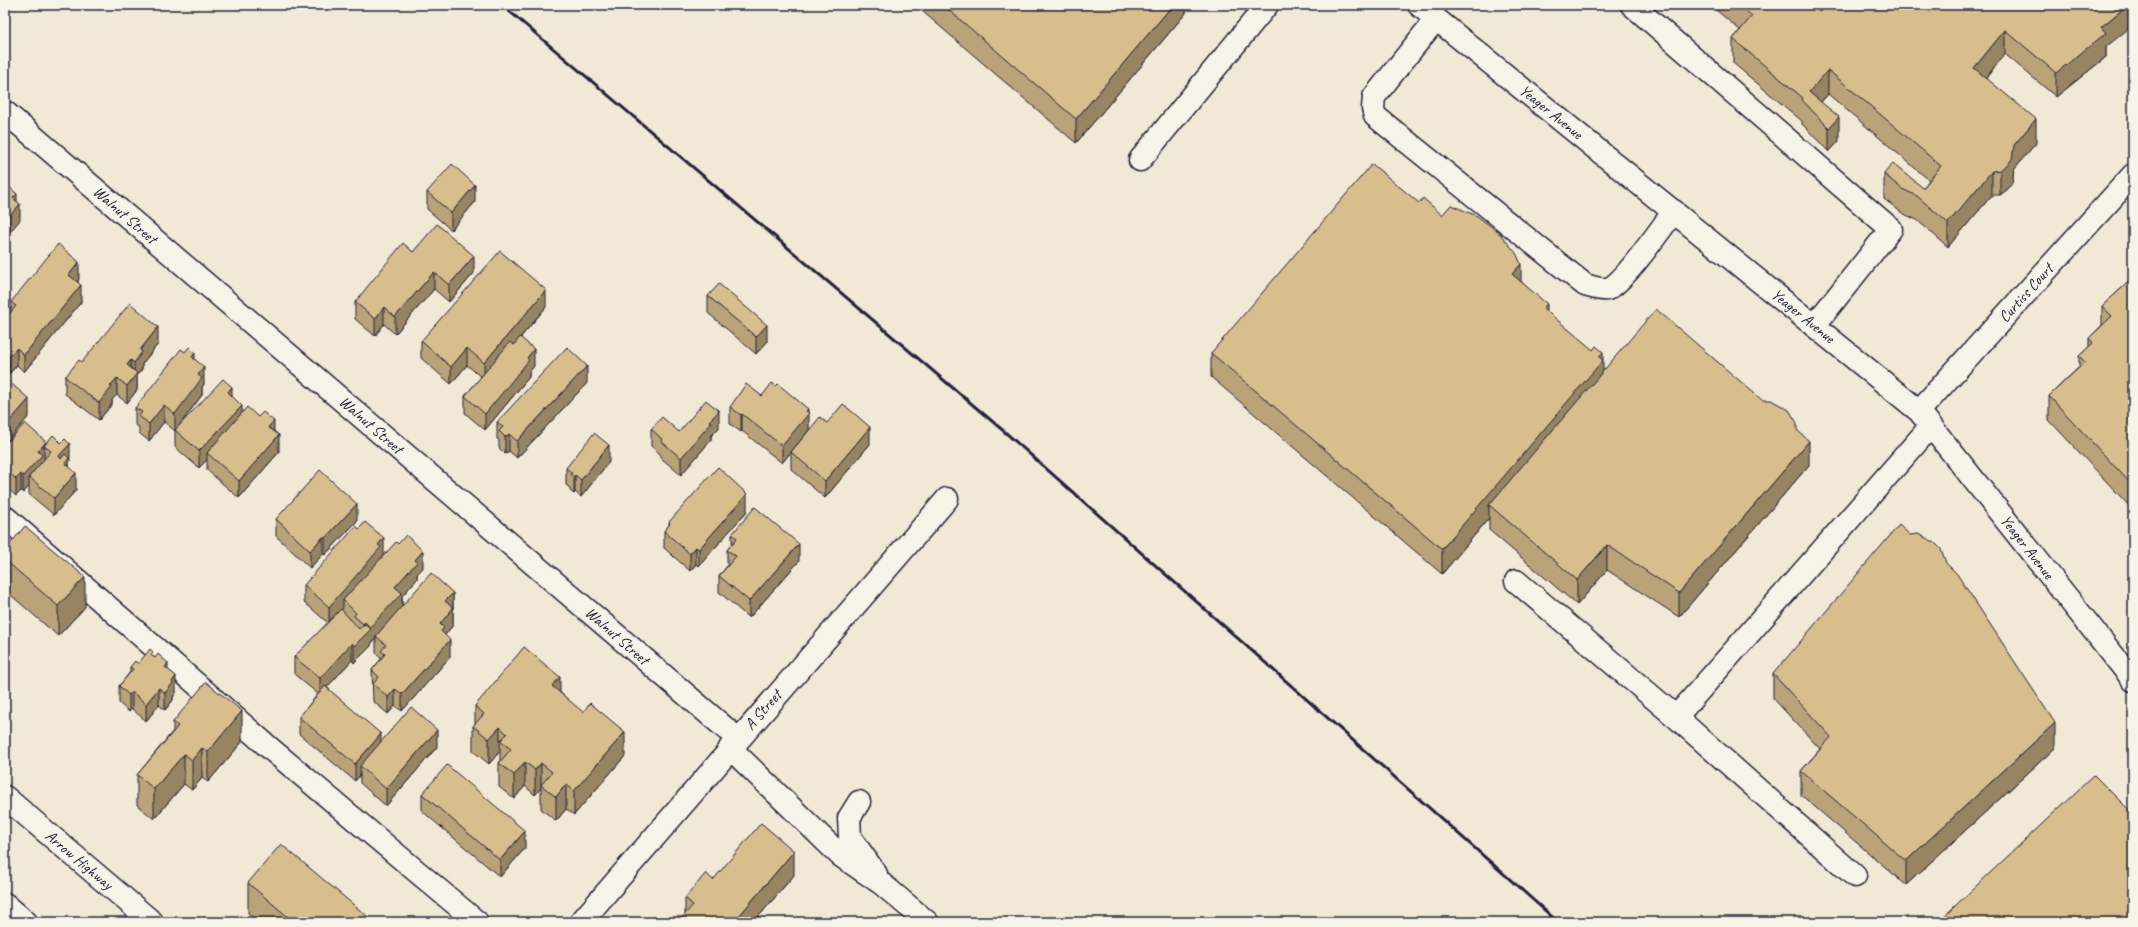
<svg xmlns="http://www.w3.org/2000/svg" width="2138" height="927" viewBox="0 0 2138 927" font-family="Caveat,sans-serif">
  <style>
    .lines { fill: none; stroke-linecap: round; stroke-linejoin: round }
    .minor-casing { stroke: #22223b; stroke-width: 25 }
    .major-casing { stroke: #22223b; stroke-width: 25 }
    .minor { stroke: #f7f3e8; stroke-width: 22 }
    .major { stroke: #f7f3e8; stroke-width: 22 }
    .rail { stroke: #22223b; stroke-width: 3 }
    .wall { fill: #baa379; stroke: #22223b }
    .shaded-wall { fill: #978463; stroke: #22223b }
    .building { fill: #d8bd8d; stroke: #22223b }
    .labels { text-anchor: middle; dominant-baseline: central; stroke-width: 3; stroke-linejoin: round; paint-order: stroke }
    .street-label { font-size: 16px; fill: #22223b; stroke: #f7f3e8 }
  </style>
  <rect width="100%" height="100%" fill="#f1e8d6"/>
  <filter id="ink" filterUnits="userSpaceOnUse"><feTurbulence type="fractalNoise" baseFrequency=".025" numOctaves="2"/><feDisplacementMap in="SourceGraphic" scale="8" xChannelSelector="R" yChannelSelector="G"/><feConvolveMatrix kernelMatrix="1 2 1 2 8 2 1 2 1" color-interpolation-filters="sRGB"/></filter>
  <g filter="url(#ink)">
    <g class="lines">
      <defs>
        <path id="minor" d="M1419,5L1919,411L2133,680
          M1632,5L1891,229L1814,326
          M1436,19L1374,97L1373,108L1375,116L1585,285C1592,287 1600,290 1607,289C1621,286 1663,226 1674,211
          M5,112L738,739
          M1140,160L1267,5
          M1919,411L2133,175
          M5,517L272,750L477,922
          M1516,581L1676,717L1855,876
          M1676,717L1931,426
          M730,748L841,856L882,884L927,922
          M859,802L849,818L850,837L876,874
          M581,922L947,499"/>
        <path id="major" d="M5,797L152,922
          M5,904L26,922"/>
      </defs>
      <use href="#minor" class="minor-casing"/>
      <use href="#major" class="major-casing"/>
      <use href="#minor" class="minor"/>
      <use href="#major" class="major"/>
      <path class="rail" d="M502,5L1006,433L1558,922"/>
    </g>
    <path class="wall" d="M915,5H1186V13L1076,143Z
      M1710,5H2133L2106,47V57L2056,97L2005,54L1986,78L2036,143L2014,169L2012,183L2008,189L2000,195H1992L1948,247L1917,220L1902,213L1884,199V174L1923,188L1929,180L1828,94L1821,102L1839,141L1829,152L1802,124V121L1733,63V39L1740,30Z
      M427,192L475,202L451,230L427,209Z
      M1419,203L1442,215L1521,281L1547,311L1603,371L1797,430L1809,465L1679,617L1607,570L1577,605L1489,530V518L1442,574L1211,377V353Z
      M413,252L474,273L449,302L434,289L395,334L384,324L375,336L355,319V302Z
      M2133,278V510L2049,420V396L2079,367V356L2089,347V338L2102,325V306Z
      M79,279L78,281L81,302L24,372L17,365L9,374L5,370V319L11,313V302Z
      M708,296L767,342L756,354L708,313Z
      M546,307L521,337L534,366L529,372V377L485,430L465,413V396L481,377L467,365L451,384L421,358V341Z
      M158,344L142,364V369L137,375V390L127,403L117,395L112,400V404L99,420L65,394V377L82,362Z
      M195,360L204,384L202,387V395L175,431L164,422L149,441L139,433V427L135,425V408Z
      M5,378L29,416L8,440L9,441L46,444L70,461L69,462V467L76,490L54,515L29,494V486L23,493L21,491L16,496L5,486Z
      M587,383L517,458L509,451L505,454L499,448V440L497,439V422Z
      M232,396L242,413L274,431L279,452L239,498L207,470V460L199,468L175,447V430Z
      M762,396L808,413L809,430L782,463L742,431L741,432L730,424V407Z
      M827,423L870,444L825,498L791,469V452Z
      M719,428L711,436V440L681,475L661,458V455L651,446V429L679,432Z
      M609,462L581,497L575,492L574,494L570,491V488L566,485V468Z
      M747,511L699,566L696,564L690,571L664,548V531L669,525V522Z
      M276,519L357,521L325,555L323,554L310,568L276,536Z
      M732,534L799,561L749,618L719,592V576L727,566V550L732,544Z
      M1910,535L1946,563L2055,748L1906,885L1801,795V771L1820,749L1773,698V674Z
      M5,550L85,607L58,636L5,590Z
      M384,555L381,558V559L423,568L417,574V579L402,596V606L453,593V625L445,635L450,657L402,711L395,706L388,714L373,701L372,670L381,659V657L376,653V638L371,644V646L354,663L352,660L327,687L381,742L437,747L386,806L360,783V775L355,781L299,734V717L318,694L294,674V657L328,623L304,602V585Z
      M153,656L168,670L176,693L173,697V700L165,710L159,705L146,721L132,709L129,712L119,703V686L130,672V667Z
      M560,692L625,756L574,815L566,809L556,821L541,809V788L535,795L525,786L514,799L499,787V763L500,761V751L489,764L473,751V726L475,725V706Z
      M173,722L242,742L208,782L202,778L192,790L184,784L154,819L137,805V775L173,731Z
      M422,794L525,848L500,877L422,811Z
      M794,875L754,922H678L685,915V898L713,880Z
      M248,883L374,922H259L248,913Z"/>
    <path class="shaded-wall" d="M1173,5H1186V13L1076,143V119Z
      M2128,5H2133V25L2106,47V57L2056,97V73L2101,27Z
      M2005,30V54L1974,92V68Z
      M1828,70V94L1813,111L1809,92Z
      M1839,117V141L1829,152V128Z
      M2036,119V143L2014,169L2012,183L2008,189L2000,195V170L2014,145Z
      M1992,171V195L1948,247V223Z
      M475,185V202L451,230V213Z
      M17,194V207L20,204V220L5,238V221L13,198Z
      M474,256V273L449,302V285Z
      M79,262V279L69,292V275Z
      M1521,264V288L1512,274Z
      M434,272V289L395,334V317Z
      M81,285V302L24,372V355Z
      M546,290V307L484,380V363Z
      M1547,304V328L1543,308Z
      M384,307V324L375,336V319Z
      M767,325V342L756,354V337Z
      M158,327V344L142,364V369L137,375V390L127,403V386L134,377V363L140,350Z
      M17,348V365L9,374V357Z
      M467,348V365L451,384V367Z
      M534,349V366L529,372V377L485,430V414L527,358Z
      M1603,352V376L1489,505V518L1442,574V549Z
      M195,353V370L192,357Z
      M131,360V377L127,365Z
      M587,366V383L517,458V441Z
      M204,367V384L202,387V395L175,431V414L198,375Z
      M117,378V395L112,400V404L99,420V403L110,386Z
      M232,387V404L228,392Z
      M29,399V416L5,444V427Z
      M164,405V422L149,441V424Z
      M242,406V422L207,453V460L199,468V451Z
      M808,409V414L809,413V430L782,463V446Z
      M719,411V428L711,436V440L681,475V458L709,421Z
      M742,414V431L741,432V415Z
      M274,421V438L268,427Z
      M870,427V444L825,498V481Z
      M509,434V451L505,454V437Z
      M279,435V452L239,498V481Z
      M1809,441V465L1679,617V593Z
      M46,442V447L44,446V461L29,477V486L23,493V476L38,451Z
      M70,444V461L69,462V475L59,456Z
      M609,445V462L581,497V480Z
      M76,473V490L54,515V498Z
      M21,474V491L16,496V479Z
      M575,475V492L574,494V477Z
      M747,494V511L699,566V549Z
      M357,504V521L325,555V538Z
      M323,537V554L310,568V551Z
      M384,538V555L381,558V564L343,600V608L329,624V607L378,545Z
      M799,544V561L749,618V601Z
      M1607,545V570L1577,605V580Z
      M696,547V564L690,571V554Z
      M423,551V568L417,574V579L402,596V610L376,636V638L371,644V646L354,663V646L363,637V624L365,622V635L370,629V627L395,587L415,560Z
      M85,577V607L58,636V606Z
      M453,593V625L444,636V645L440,624L445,601Z
      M450,640V657L402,711V694Z
      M352,643V660L320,695V678Z
      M168,663V679L165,667Z
      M176,676V693L173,697V700L165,710V693Z
      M560,677V701L552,686Z
      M159,688V705L146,721V704Z
      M395,689V706L388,714V697Z
      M132,692V709L129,712V695Z
      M242,711V742L208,782V752Z
      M2055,723V748L1906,885V861Z
      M500,727V751L489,764V739Z
      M437,730V747L386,806V789Z
      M625,732V756L574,815V791Z
      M381,734V751L360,766V775L355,781V764Z
      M202,748V778L192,790V760Z
      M184,754V784L154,819V789Z
      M525,762V786L514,799V775Z
      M541,763V788L535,795V770Z
      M566,784V809L556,821V797Z
      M525,831V848L500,877V860Z
      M794,851V875L754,922H734Z"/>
    <path class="building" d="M943,5H1173L1076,119Z
      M1739,5H2128L2101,27L2106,33L2056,73L2005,30L1974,68L2036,119L2014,145L2012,159L2008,164L2000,170L1992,171L1948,223L1917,196L1902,189L1884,174L1893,163L1923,188L1941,166L1828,70L1809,92L1839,117L1829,128L1802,100L1803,98L1733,39L1752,16Z
      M452,164L475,185L451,213L427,192Z
      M1372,164L1419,203L1423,198L1442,215L1451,205L1477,216L1489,225L1501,235L1516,253L1521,264L1512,274L1547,304L1543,308L1593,350L1596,346L1603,352L1599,357L1603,360L1442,549L1211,353Z
      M5,183L17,194L13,198L20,204L5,221Z
      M437,224L474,256L449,285L434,272L395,317L384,307L375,319L355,302L403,243L413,252Z
      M58,244L79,262L69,275L81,285L24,355L17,348L9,357L5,353V319L16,306L11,302Z
      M500,251L546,290L484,363L467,348L451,367L421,341Z
      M2133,278V486L2049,396L2085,362L2079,356L2093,343L2089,338L2112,316L2102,306Z
      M719,284L767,325L756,337L708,296Z
      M130,303L158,327L140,350L142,352L134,363L131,360L127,365L137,373L127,386L117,378L110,386L112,387L99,403L65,377L79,360L82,362Z
      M1656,309L1762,400H1771L1789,410L1797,423V430L1809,441L1679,593L1607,545L1577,580L1489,505Z
      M520,337L534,349L527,358L529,360L485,414L465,396L510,342L514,345Z
      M189,347L195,353L192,357L204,367L198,375L202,378L175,414L164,405L149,424L139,416L142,412L135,408L181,349L185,352Z
      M567,347L587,366L517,441L509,434L505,437L499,431L503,427L497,422Z
      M5,378L29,399L5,427Z
      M223,379L232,387L228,392L242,406L199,451L175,430Z
      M772,383L776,386L778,384L808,409L806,411L809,413L782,446L742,414L741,415L730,407L746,384L762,396Z
      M706,400L719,411L709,421L711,423L681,458L661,441L662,439L651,429L662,417L679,432Z
      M843,404L870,427L825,481L791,452L820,417L827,423Z
      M247,407L258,417L263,412L274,421L268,427L279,435L239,481L207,453Z
      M25,423L46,442L38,451L42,455L23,476L21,474L16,479L5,469V438L9,441Z
      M594,433L609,445L581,480L575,475L574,477L570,474L572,473L566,468Z
      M53,435L61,443L65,439L70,444L59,456L61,459L65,454L69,458L65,463L76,473L54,498L29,477L51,451L44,446Z
      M718,467L747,494L699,549L696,547L690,554L664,531L670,524L669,522Z
      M320,470L357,504L325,538L323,537L310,551L276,519Z
      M755,507L799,544L749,601L719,576L736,556L727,550L737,538L732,534Z
      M365,522L384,538L378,545L381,547L329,607L304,585L356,526L359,529Z
      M1899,525L1910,535L1918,534L1934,542L1941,549L1946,563L1957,574L2055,723L1906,861L1801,771L1831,737L1773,674Z
      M25,526L85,577L58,606L5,560V550Z
      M406,535L423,551L415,560L417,562L395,587L402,593L370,627L365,622L363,624L354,616L356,613L343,600L396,542L398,544Z
      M431,573L453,593L445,601L453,608L440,624L444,628L441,631L450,640L402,694L395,689L388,697L373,684L379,677L372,670L385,654L381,651L386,645L376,636Z
      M341,609L359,629L365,624L371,629L354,646L352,643L320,678L294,657Z
      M524,647L560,677L552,686L583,712L590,703L625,732L574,791L566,784L556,797L541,785L552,772L541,763L535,770L525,762L514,775L499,763L511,749L500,741L507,734L500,727L489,739L473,726L484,714L475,706Z
      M150,649L153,652L151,655L155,658L158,654L168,663L165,667L176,676L172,682L173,683L165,693L159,688L146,704L132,692L129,695L119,686L133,669L130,667L135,661L138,664Z
      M206,682L242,711L208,752L202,748L192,760L184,754L154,789L137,775L178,726L173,722Z
      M325,686L381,734L355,764L299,717Z
      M411,707L437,730L386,789L360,766Z
      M447,765L525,831L500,860L422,794Z
      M2094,775L2133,814V922H1938Z
      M761,823L794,851L734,922H678L693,905L685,898L706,873L713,880Z
      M281,844L374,922H294L248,883Z"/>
  </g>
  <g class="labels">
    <g class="street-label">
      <text transform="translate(1551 112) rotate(39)">Yeager Avenue</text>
      <text transform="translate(125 215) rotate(41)">Walnut Street</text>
      <text transform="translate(2026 293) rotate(-48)">Curtiss Court</text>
      <text transform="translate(1803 316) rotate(39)">Yeager Avenue</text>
      <text transform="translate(371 425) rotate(41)">Walnut Street</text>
      <text transform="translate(2027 547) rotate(52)">Yeager Avenue</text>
      <text transform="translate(617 636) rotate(41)">Walnut Street</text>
      <text transform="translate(763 710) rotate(-49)">A Street</text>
      <text transform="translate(79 860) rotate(40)">Arrow Highway</text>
    </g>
  </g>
  <rect width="2138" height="927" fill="none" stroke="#f7f3e8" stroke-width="20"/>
  <rect x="10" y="10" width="2118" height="907" fill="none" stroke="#22223b" stroke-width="1.5" filter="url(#ink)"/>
</svg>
